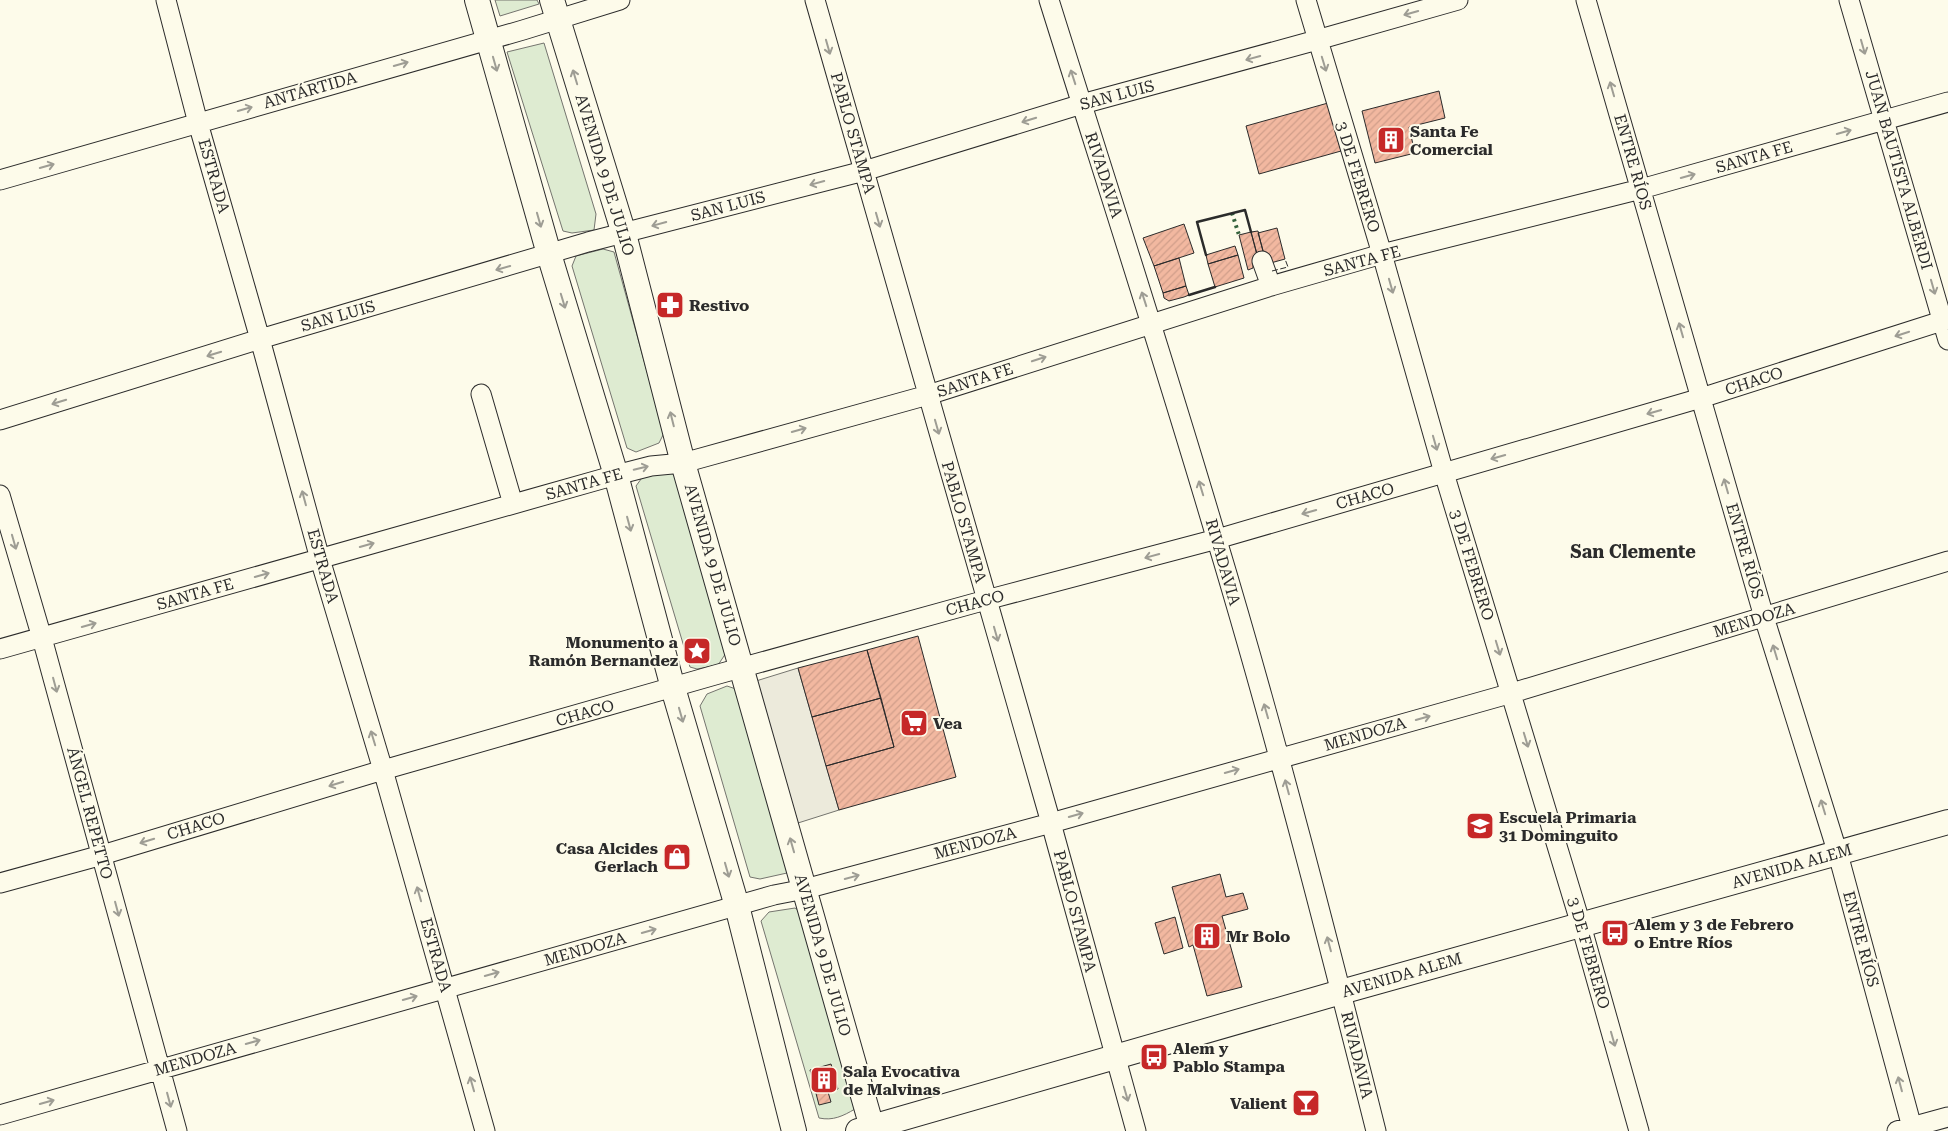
<svg xmlns="http://www.w3.org/2000/svg" width="1948" height="1131" viewBox="0 0 1948 1131" font-family="'Roboto Serif',serif">
  <style>
    .grass { fill: #deebd1; stroke: #74746e }
    .parking { fill: #eceadb; stroke: #74746e }
    .building { fill: url(#building-hatch); stroke: #2b2b2b }
    .lines { fill: none; stroke-linecap: round; stroke-linejoin: round }
    .minor-casing { stroke: #2b2b2b; stroke-width: 21 }
    .major-casing { stroke: #2b2b2b; stroke-width: 26 }
    .minor { stroke: #fdfbea; stroke-width: 19 }
    .major { stroke: #fdfbea; stroke-width: 24 }
    .hedge { stroke: #34623c; stroke-width: 4; stroke-dasharray: 2.5 4; stroke-linecap: butt }
    .fence { stroke: #2b2b2b; stroke-width: 1; stroke-dasharray: 6 2.5; stroke-linecap: butt }
    .wall { stroke: #2b2b2b; stroke-width: 2.5 }
    .oneway { stroke: #9e9d94 }
    .labels { text-anchor: middle; dominant-baseline: central; stroke-width: 4; stroke-linejoin: round; paint-order: stroke }
    .street-label { font-size: 16px; fill: #2b2b2b; stroke: #fdfbea }
    .poi-label { font-size: 16px; font-weight: bold; fill: #2b2b2b; stroke: #fdfbea; text-anchor: start }
    .neighbourhood-label { font-size: 18px; font-weight: bold; fill: #2b2b2b; stroke: #fdfbea }
  </style>
  <defs>
    <pattern id="building-hatch" width="6" height="6" patternUnits="userSpaceOnUse" patternTransform="scale(1.25)"><rect width="6" height="6" fill="#f2b8a0"/><path d="M-1 1l2-2M0 6l6-6M5 7l2-2" fill="none" stroke="#d09e8a"/></pattern>
  </defs>
  <rect width="100%" height="100%" fill="#fdfbea"/>
  <path class="grass" d="M495,0H537L539,4L500,16Z
    M544,43L596,214L594,230L572,233L563,231L507,52Z
    M603,249L614,252L664,433L659,443L636,452L627,448L572,266L576,256Z
    M660,472L681,475L726,653L718,665L697,669L690,667L636,486L644,475Z
    M727,686L742,691L787,864V873L760,879L750,877L700,706L707,694Z
    M795,908L802,913L855,1109C843,1116 833,1121 819,1118L761,921L769,912Z"/>
  <path class="parking" d="M798,668L839,810L798,823L756,681Z"/>
  <path class="building" d="M1439,91L1445,118L1409,127L1415,153L1375,163L1362,111Z
    M1328,103L1341,151L1259,174L1246,126Z
    M1184,224L1194,253L1154,266L1143,238Z
    M1277,228L1285,259L1267,264L1258,233Z
    M1258,231L1265,260L1259,261L1251,232Z
    M1251,232L1258,259L1253,265V268L1248,270L1239,235Z
    M1235,246L1238,255L1208,264L1206,255Z
    M1238,255L1244,278L1215,287L1208,264Z
    M1179,258L1186,286L1163,293L1154,266Z
    M1186,286L1189,295L1184,297L1169,301L1164,298L1163,293Z
    M918,636L956,777L839,810L826,766L894,747L867,650Z
    M867,650L881,698L812,717L798,668Z
    M881,698L894,747L826,766L812,717Z
    M1220,874L1226,897L1243,893L1248,909L1222,916L1242,987L1207,996L1193,945L1189,947L1172,887Z
    M1175,917L1183,948L1164,954L1155,923Z
    M831,1064L838,1089L828,1092L831,1102L819,1105L810,1070Z"/>
  <g class="lines">
    <defs>
      <path id="minor" d="M166,0L198,123L260,339L320,559L383,770L485,1131
        M815,0L1051,823L1136,1131
        M1049,0C1105,179 1163,357 1216,537C1275,733 1326,932 1376,1131
        M1306,0L1382,254L1444,473L1581,925L1639,1131
        M1586,0L1764,617L1838,854L1913,1131
        M1849,0L1948,340
        M0,180L523,30L620,0
        M1262,261L1271,286
        M481,394L513,504
        M0,420L260,339L588,242L864,171L1082,104L1317,40L1458,0
        M0,495L42,638L177,1131
        M0,649L616,475L651,466L683,463L928,395L1271,286L1382,254L1641,189L1948,102
        M0,883L102,855L383,770L715,675L986,600L1217,539L1701,398L1948,319
        M0,1115L774,895L805,889L1051,823L1512,693L1948,561
        M1897,1131L1948,1117"/>
      <path id="major" d="M477,0L549,254L616,475L673,688L737,906L794,1131
        M552,0L624,234L683,463L873,1131
        M858,1131L1341,992L1948,822"/>
    </defs>
    <use href="#minor" class="minor-casing"/>
    <use href="#major" class="major-casing"/>
    <use href="#minor" class="minor"/>
    <use href="#major" class="major"/>
    <path class="hedge" d="M1232,213L1239,235"/>
    <path class="fence" d="M1272,271L1288,267L1285,259"/>
    <path class="wall" d="M1206,255L1197,222L1245,210L1251,232
      M1189,295L1215,287"/>
  </g>
  <defs><path id="oneway-shaft" d="M-6 0H5M1.5-3L5.5 0L1.5 3" fill="none" stroke-width="1.6" stroke-linecap="round" stroke-linejoin="round" transform="scale(1.25)"/></defs>
  <g class="oneway">
    <use href="#oneway-shaft" transform="translate(1411 13) rotate(164)"/>
    <use href="#oneway-shaft" transform="translate(828 47) rotate(74)"/>
    <use href="#oneway-shaft" transform="translate(1863 47) rotate(74)"/>
    <use href="#oneway-shaft" transform="translate(1253 58) rotate(165)"/>
    <use href="#oneway-shaft" transform="translate(401 64) rotate(-16)"/>
    <use href="#oneway-shaft" transform="translate(495 64) rotate(74)"/>
    <use href="#oneway-shaft" transform="translate(1324 64) rotate(73)"/>
    <use href="#oneway-shaft" transform="translate(575 77) rotate(-107)"/>
    <use href="#oneway-shaft" transform="translate(1073 77) rotate(-108)"/>
    <use href="#oneway-shaft" transform="translate(1612 89) rotate(-106)"/>
    <use href="#oneway-shaft" transform="translate(245 109) rotate(-16)"/>
    <use href="#oneway-shaft" transform="translate(1029 120) rotate(163)"/>
    <use href="#oneway-shaft" transform="translate(1844 132) rotate(-16)"/>
    <use href="#oneway-shaft" transform="translate(47 166) rotate(-16)"/>
    <use href="#oneway-shaft" transform="translate(1688 176) rotate(-16)"/>
    <use href="#oneway-shaft" transform="translate(817 183) rotate(165)"/>
    <use href="#oneway-shaft" transform="translate(539 220) rotate(74)"/>
    <use href="#oneway-shaft" transform="translate(878 220) rotate(74)"/>
    <use href="#oneway-shaft" transform="translate(659 224) rotate(165)"/>
    <use href="#oneway-shaft" transform="translate(503 268) rotate(164)"/>
    <use href="#oneway-shaft" transform="translate(1391 286) rotate(74)"/>
    <use href="#oneway-shaft" transform="translate(1933 287) rotate(74)"/>
    <use href="#oneway-shaft" transform="translate(1144 299) rotate(-108)"/>
    <use href="#oneway-shaft" transform="translate(563 301) rotate(73)"/>
    <use href="#oneway-shaft" transform="translate(1681 330) rotate(-106)"/>
    <use href="#oneway-shaft" transform="translate(1902 334) rotate(162)"/>
    <use href="#oneway-shaft" transform="translate(214 354) rotate(163)"/>
    <use href="#oneway-shaft" transform="translate(1039 359) rotate(-18)"/>
    <use href="#oneway-shaft" transform="translate(59 402) rotate(163)"/>
    <use href="#oneway-shaft" transform="translate(1654 412) rotate(164)"/>
    <use href="#oneway-shaft" transform="translate(672 419) rotate(-104)"/>
    <use href="#oneway-shaft" transform="translate(937 427) rotate(74)"/>
    <use href="#oneway-shaft" transform="translate(799 430) rotate(-16)"/>
    <use href="#oneway-shaft" transform="translate(1435 443) rotate(74)"/>
    <use href="#oneway-shaft" transform="translate(1498 457) rotate(164)"/>
    <use href="#oneway-shaft" transform="translate(641 468) rotate(-14)"/>
    <use href="#oneway-shaft" transform="translate(1726 486) rotate(-106)"/>
    <use href="#oneway-shaft" transform="translate(1201 488) rotate(-107)"/>
    <use href="#oneway-shaft" transform="translate(304 498) rotate(-105)"/>
    <use href="#oneway-shaft" transform="translate(1309 512) rotate(164)"/>
    <use href="#oneway-shaft" transform="translate(629 524) rotate(75)"/>
    <use href="#oneway-shaft" transform="translate(14 542) rotate(74)"/>
    <use href="#oneway-shaft" transform="translate(367 545) rotate(-16)"/>
    <use href="#oneway-shaft" transform="translate(1152 556) rotate(165)"/>
    <use href="#oneway-shaft" transform="translate(262 575) rotate(-16)"/>
    <use href="#oneway-shaft" transform="translate(89 625) rotate(-16)"/>
    <use href="#oneway-shaft" transform="translate(996 634) rotate(74)"/>
    <use href="#oneway-shaft" transform="translate(1498 648) rotate(73)"/>
    <use href="#oneway-shaft" transform="translate(1775 652) rotate(-107)"/>
    <use href="#oneway-shaft" transform="translate(55 685) rotate(75)"/>
    <use href="#oneway-shaft" transform="translate(1266 711) rotate(-106)"/>
    <use href="#oneway-shaft" transform="translate(681 715) rotate(74)"/>
    <use href="#oneway-shaft" transform="translate(1423 718) rotate(-16)"/>
    <use href="#oneway-shaft" transform="translate(373 738) rotate(-107)"/>
    <use href="#oneway-shaft" transform="translate(1526 740) rotate(73)"/>
    <use href="#oneway-shaft" transform="translate(1232 771) rotate(-16)"/>
    <use href="#oneway-shaft" transform="translate(336 784) rotate(163)"/>
    <use href="#oneway-shaft" transform="translate(1287 787) rotate(-105)"/>
    <use href="#oneway-shaft" transform="translate(1823 807) rotate(-107)"/>
    <use href="#oneway-shaft" transform="translate(1076 815) rotate(-16)"/>
    <use href="#oneway-shaft" transform="translate(147 841) rotate(163)"/>
    <use href="#oneway-shaft" transform="translate(792 845) rotate(-106)"/>
    <use href="#oneway-shaft" transform="translate(727 870) rotate(74)"/>
    <use href="#oneway-shaft" transform="translate(852 877) rotate(-15)"/>
    <use href="#oneway-shaft" transform="translate(419 894) rotate(-106)"/>
    <use href="#oneway-shaft" transform="translate(117 909) rotate(75)"/>
    <use href="#oneway-shaft" transform="translate(649 931) rotate(-16)"/>
    <use href="#oneway-shaft" transform="translate(1329 944) rotate(-105)"/>
    <use href="#oneway-shaft" transform="translate(492 974) rotate(-16)"/>
    <use href="#oneway-shaft" transform="translate(410 998) rotate(-16)"/>
    <use href="#oneway-shaft" transform="translate(1613 1039) rotate(74)"/>
    <use href="#oneway-shaft" transform="translate(253 1042) rotate(-16)"/>
    <use href="#oneway-shaft" transform="translate(472 1084) rotate(-106)"/>
    <use href="#oneway-shaft" transform="translate(1900 1084) rotate(-105)"/>
    <use href="#oneway-shaft" transform="translate(1126 1094) rotate(74)"/>
    <use href="#oneway-shaft" transform="translate(169 1100) rotate(75)"/>
    <use href="#oneway-shaft" transform="translate(47 1102) rotate(-16)"/>
  </g>
  <defs>
    <symbol id="building-square" viewBox="-11 -11 22 22"><rect x="-9" y="-9" width="18" height="18" rx="4" fill="#c62828" stroke="#fdfbea"/><path d="M-4-6H4V6H1V3H-1V6H-4ZM-2.5-4.3h1.7v1.8h-1.7ZM.8-4.3h1.7v1.8H.8ZM-2.5-1h1.7V.8h-1.7ZM.8-1h1.7V.8H.8Z" fill="#fff"/></symbol>
    <symbol id="pharmacy-square" viewBox="-11 -11 22 22"><rect x="-9" y="-9" width="18" height="18" rx="4" fill="#c62828" stroke="#fdfbea"/><path d="M-2-6h4v4h4v4h-4v4h-4v-4h-4v-4h4Z" fill="#fff"/></symbol>
    <symbol id="sight-square" viewBox="-11 -11 22 22"><rect x="-9" y="-9" width="18" height="18" rx="4" fill="#c62828" stroke="#fdfbea"/><path d="M0-6L1.8-2.2L6-1.7L2.9 1.2L3.7 5.4L0 3.3L-3.7 5.4L-2.9 1.2L-6-1.7L-1.8-2.2Z" fill="#fff"/></symbol>
    <symbol id="supermarket-square" viewBox="-11 -11 22 22"><rect x="-9" y="-9" width="18" height="18" rx="4" fill="#c62828" stroke="#fdfbea"/><path d="M-6-5.5h2.5l.6 2H6L4.5 2H-2.5L-4.4-4H-6ZM-1.5 3.2a1.3 1.3 0 1 0 .1 0ZM3 3.2a1.3 1.3 0 1 0 .1 0Z" fill="#fff"/></symbol>
    <symbol id="school-square" viewBox="-11 -11 22 22"><rect x="-9" y="-9" width="18" height="18" rx="4" fill="#c62828" stroke="#fdfbea"/><path d="M0-5L7-2L0 1L-7-2ZM-4 1L0 2.5L4 1V4Q0 6-4 4Z" fill="#fff"/></symbol>
    <symbol id="shop-square" viewBox="-11 -11 22 22"><rect x="-9" y="-9" width="18" height="18" rx="4" fill="#c62828" stroke="#fdfbea"/><path d="M-5-2.5h2.3a2.7 3.5 0 0 1 5.4 0H5L5.5 6h-11ZM-1.5-2.5h3a1.5 2.3 0 0 0-3 0Z" fill="#fff"/></symbol>
    <symbol id="bus-square" viewBox="-11 -11 22 22"><rect x="-9" y="-9" width="18" height="18" rx="4" fill="#c62828" stroke="#fdfbea"/><path d="M-5-6H5V4H4V6H2V4H-2V6H-4V4H-5ZM-3.5-4V0h7V-4ZM-3.5 1.2v1.5H-2V1.2ZM2 1.2v1.5H3.5V1.2Z" fill="#fff"/></symbol>
    <symbol id="bar-square" viewBox="-11 -11 22 22"><rect x="-9" y="-9" width="18" height="18" rx="4" fill="#c62828" stroke="#fdfbea"/><path d="M-6-5H6L.8 .8V4.5H3.5V6h-7V4.5H-.8V.8Z" fill="#fff"/></symbol>
  </defs>
  <g fill-rule="evenodd">
    <use href="#building-square" x="1375" y="124" width="32" height="32"/>
    <use href="#pharmacy-square" x="654" y="289" width="32" height="32"/>
    <use href="#sight-square" x="681" y="635" width="32" height="32"/>
    <use href="#supermarket-square" x="898" y="707" width="32" height="32"/>
    <use href="#school-square" x="1464" y="810" width="32" height="32"/>
    <use href="#shop-square" x="661" y="841" width="32" height="32"/>
    <use href="#bus-square" x="1599" y="917" width="32" height="32"/>
    <use href="#building-square" x="1191" y="920" width="32" height="32"/>
    <use href="#bus-square" x="1138" y="1041" width="32" height="32"/>
    <use href="#building-square" x="808" y="1064" width="32" height="32"/>
    <use href="#bar-square" x="1290" y="1087" width="32" height="32"/>
  </g>
  <g class="labels">
    <g class="street-label">
      <text transform="translate(310 90) rotate(-16)">ANTÁRTIDA</text>
      <text transform="translate(1117 95) rotate(-15)">SAN LUIS</text>
      <text transform="translate(853 133) rotate(74)">PABLO STAMPA</text>
      <text transform="translate(1754 157) rotate(-16)">SANTA FE</text>
      <text transform="translate(1633 162) rotate(74)">ENTRE RÍOS</text>
      <text transform="translate(1899 170) rotate(74)">JUAN BAUTISTA ALBERDI</text>
      <text transform="translate(605 175) rotate(73)">AVENIDA 9 DE JULIO</text>
      <text transform="translate(1104 175) rotate(72)">RIVADAVIA</text>
      <text transform="translate(214 176) rotate(74)">ESTRADA</text>
      <text transform="translate(1358 177) rotate(73)">3 DE FEBRERO</text>
      <text transform="translate(728 206) rotate(-15)">SAN LUIS</text>
      <text transform="translate(1362 261) rotate(-15)">SANTA FE</text>
      <text transform="translate(338 316) rotate(-16)">SAN LUIS</text>
      <text transform="translate(975 380) rotate(-18)">SANTA FE</text>
      <text transform="translate(1754 381) rotate(-18)">CHACO</text>
      <text transform="translate(584 484) rotate(-16)">SANTA FE</text>
      <text transform="translate(1365 496) rotate(-16)">CHACO</text>
      <text transform="translate(964 522) rotate(74)">PABLO STAMPA</text>
      <text transform="translate(1745 551) rotate(74)">ENTRE RÍOS</text>
      <text transform="translate(1223 562) rotate(74)">RIVADAVIA</text>
      <text transform="translate(713 565) rotate(74)">AVENIDA 9 DE JULIO</text>
      <text transform="translate(1472 565) rotate(73)">3 DE FEBRERO</text>
      <text transform="translate(323 566) rotate(74)">ESTRADA</text>
      <text transform="translate(195 594) rotate(-16)">SANTA FE</text>
      <text transform="translate(975 603) rotate(-15)">CHACO</text>
      <text transform="translate(1754 620) rotate(-17)">MENDOZA</text>
      <text transform="translate(585 713) rotate(-16)">CHACO</text>
      <text transform="translate(1365 734) rotate(-16)">MENDOZA</text>
      <text transform="translate(90 813) rotate(75)">ÁNGEL REPETTO</text>
      <text transform="translate(196 826) rotate(-17)">CHACO</text>
      <text transform="translate(975 843) rotate(-15)">MENDOZA</text>
      <text transform="translate(1792 866) rotate(-16)">AVENIDA ALEM</text>
      <text transform="translate(1075 911) rotate(75)">PABLO STAMPA</text>
      <text transform="translate(1861 939) rotate(75)">ENTRE RÍOS</text>
      <text transform="translate(585 949) rotate(-16)">MENDOZA</text>
      <text transform="translate(1589 953) rotate(74)">3 DE FEBRERO</text>
      <text transform="translate(436 955) rotate(74)">ESTRADA</text>
      <text transform="translate(823 955) rotate(74)">AVENIDA 9 DE JULIO</text>
      <text transform="translate(1402 975) rotate(-16)">AVENIDA ALEM</text>
      <text transform="translate(1357 1055) rotate(76)">RIVADAVIA</text>
      <text transform="translate(195 1059) rotate(-16)">MENDOZA</text>
    </g>
    <g class="poi-label">
      <text x="1410" y="131">Santa Fe<tspan x="1410" dy="18">Comercial</tspan></text>
      <text x="689" y="305">Restivo</text>
      <text x="678" y="642" text-anchor="end">Monumento a<tspan x="678" dy="18">Ramón Bernandez</tspan></text>
      <text x="933" y="723">Vea</text>
      <text x="1499" y="817">Escuela Primaria<tspan x="1499" dy="18">31 Dominguito</tspan></text>
      <text x="658" y="848" text-anchor="end">Casa Alcides<tspan x="658" dy="18">Gerlach</tspan></text>
      <text x="1634" y="924">Alem y 3 de Febrero<tspan x="1634" dy="18">o Entre Ríos</tspan></text>
      <text x="1226" y="936">Mr Bolo</text>
      <text x="1173" y="1048">Alem y<tspan x="1173" dy="18">Pablo Stampa</tspan></text>
      <text x="843" y="1071">Sala Evocativa<tspan x="843" dy="18">de Malvinas</tspan></text>
      <text x="1287" y="1103" text-anchor="end">Valient</text>
    </g>
    <g class="neighbourhood-label">
      <text x="1633" y="551">San Clemente</text>
    </g>
  </g>
</svg>
